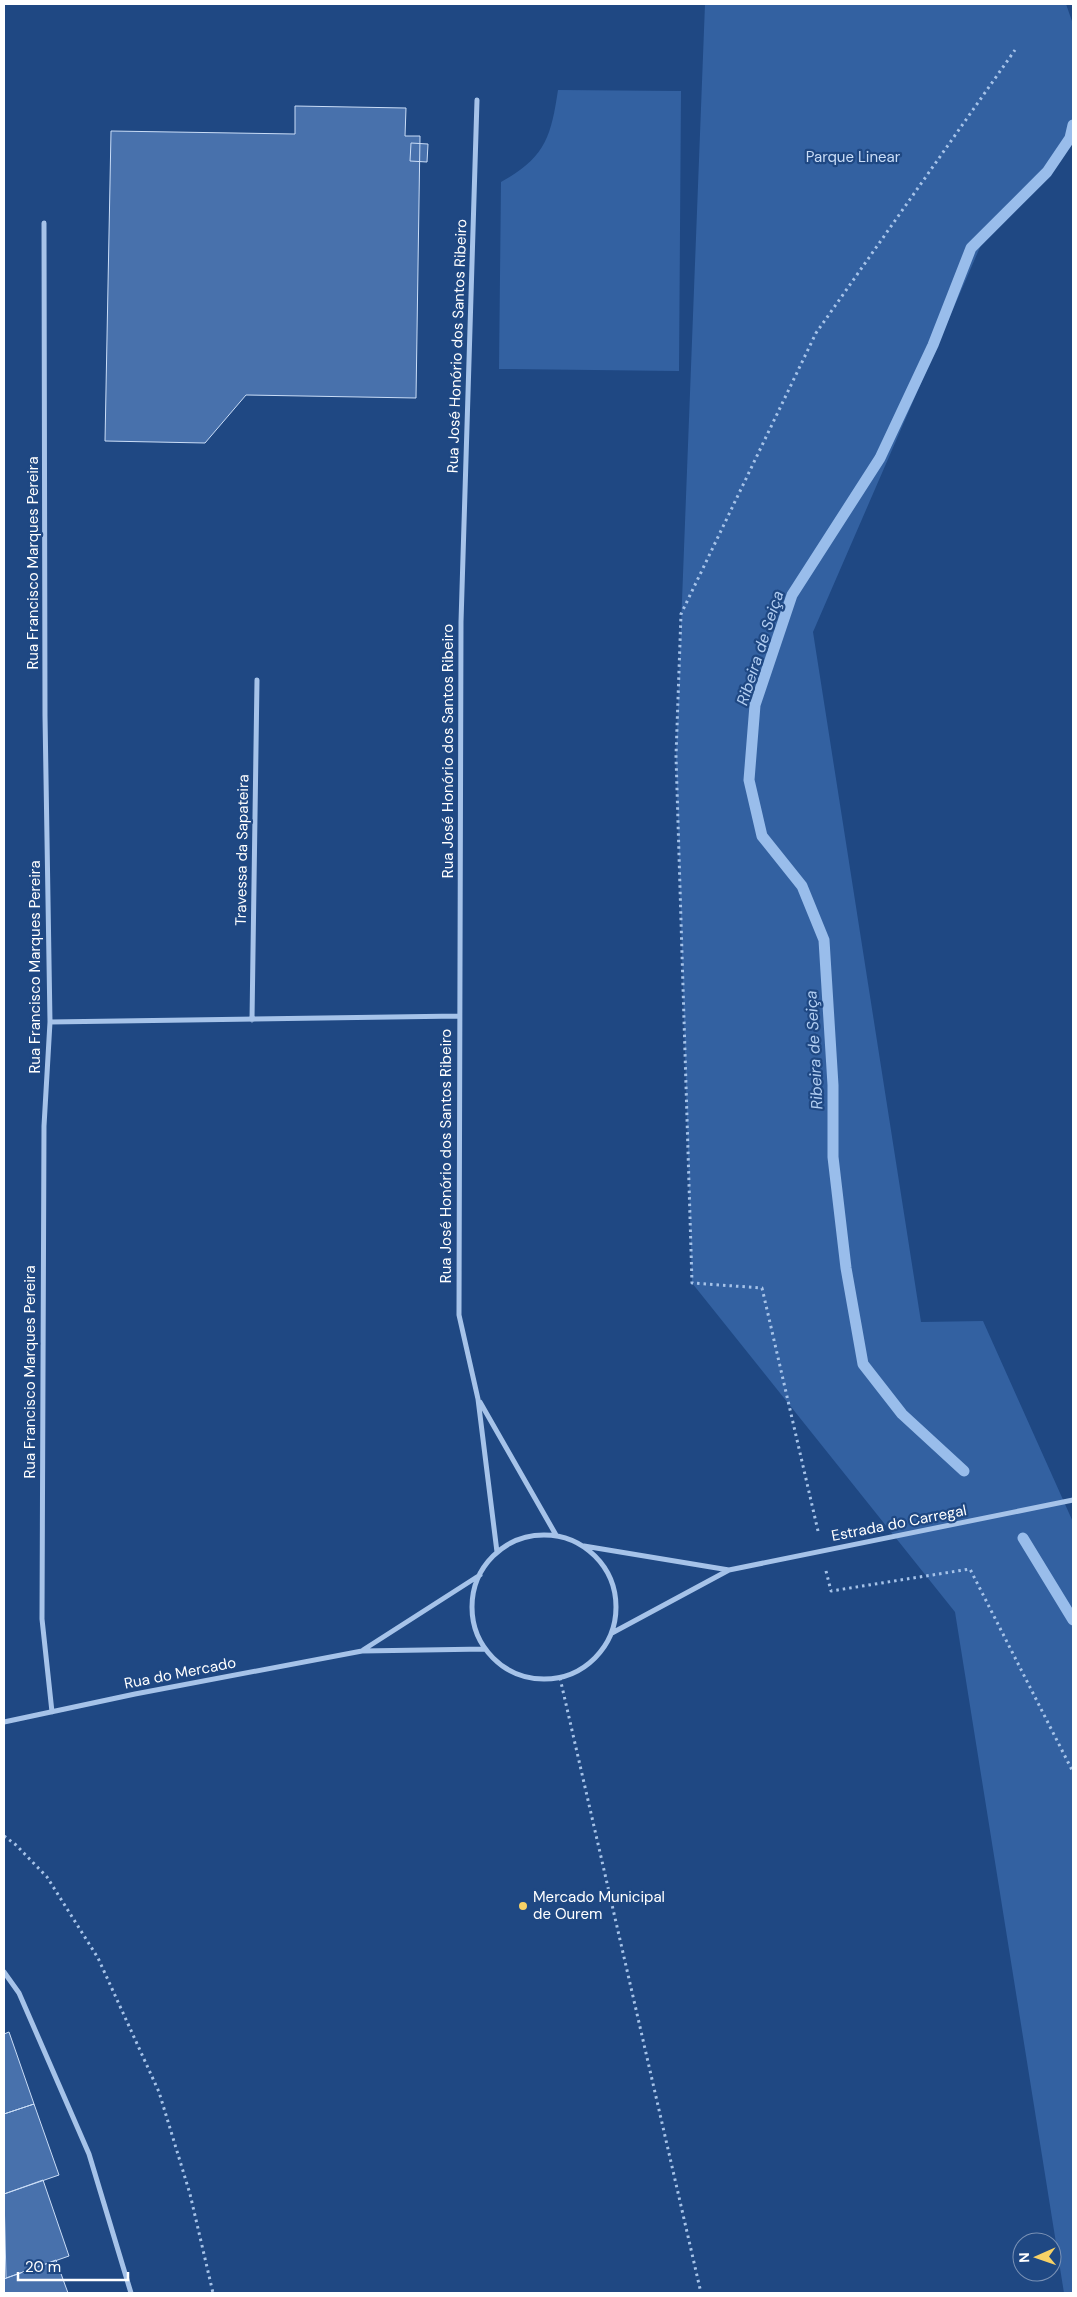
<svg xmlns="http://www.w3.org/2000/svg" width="1077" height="2297" viewBox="0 0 1077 2297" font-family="'DM Sans',sans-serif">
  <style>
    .green { fill: #3361a1 }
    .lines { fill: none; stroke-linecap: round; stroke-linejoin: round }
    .stream { stroke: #99bdeb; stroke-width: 11 }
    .building { fill: #4871ac; stroke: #caddf7 }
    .path { stroke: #a6c3e9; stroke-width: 3; stroke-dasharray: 2.5 4; stroke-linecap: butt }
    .minor { stroke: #a6c3e9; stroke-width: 5 }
    .poi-dot { fill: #f7d166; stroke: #1f4883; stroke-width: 2 }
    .labels { text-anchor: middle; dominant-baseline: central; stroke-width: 4.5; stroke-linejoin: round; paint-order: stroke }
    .park-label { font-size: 15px; fill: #caddf7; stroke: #1f4883 }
    .street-label { font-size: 15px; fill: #fff; stroke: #1f4883 }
    .poi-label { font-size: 15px; fill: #fff; stroke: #1f4883; text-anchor: start }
    .water-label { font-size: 16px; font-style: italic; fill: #b1cdf1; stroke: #1f4883 }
  </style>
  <rect width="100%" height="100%" fill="#1f4883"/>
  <path class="green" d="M705,4H1066L1073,24V117L1070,138L987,231L813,632L921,1322L983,1321L1073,1522V2293H1064L955,1612L692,1283L676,756Z
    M558,90L681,91L679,371L499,369L501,182C545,158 551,137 558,90Z"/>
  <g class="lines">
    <path class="stream" d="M964,1471L902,1414L863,1364L846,1268L833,1157V1085L824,940L802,886L762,836L749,780L755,705L792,595L880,458L933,345L971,248L1047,172L1070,138L1073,125
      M1023,1538L1073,1620"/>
  </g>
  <path class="building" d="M295,106L406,108L405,136H420L416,398L246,395L205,443L105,441L111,131L295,134Z
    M411,143L428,144L427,162L410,161Z
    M9,2032L34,2104L4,2114V2034Z
    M34,2104L59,2175L4,2194V2114Z
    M43,2180L69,2256L6,2278L4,2194Z
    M56,2260L68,2293H4V2279Z"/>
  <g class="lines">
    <path class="path" d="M818,1531L762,1288L692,1283L676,756L681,614L816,333L1015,50
      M826,1571L831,1591L970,1569L1073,1772
      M560,1678L701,2293
      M4,1836L16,1845L47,1877L98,1958L159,2092L190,2194L213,2293"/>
    <path class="minor" d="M477,100L461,622L459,1315L478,1399L497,1552
      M44,223L45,716L50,1022L44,1126L42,1619L52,1712
      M252,1020L257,680
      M50,1022L459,1016
      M480,1402L556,1535
      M472 1607a72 72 0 1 1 144 0a72 72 0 1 1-144 0Z
      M584,1546L729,1570
      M612,1633L729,1570L1073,1500
      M363,1650L480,1575
      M4,1722L135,1694L362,1651L485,1649
      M4,1972L19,1993L89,2154L131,2293"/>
  </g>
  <circle class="poi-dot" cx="523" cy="1906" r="5"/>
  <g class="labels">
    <g class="park-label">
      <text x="853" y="157">Parque Linear</text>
    </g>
    <g class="street-label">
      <text transform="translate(457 346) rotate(-88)">Rua José Honório dos Santos Ribeiro</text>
      <text transform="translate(33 563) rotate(-90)">Rua Francisco Marques Pereira</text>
      <text transform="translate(448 751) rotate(-90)">Rua José Honório dos Santos Ribeiro</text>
      <text transform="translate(242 850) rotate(-89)">Travessa da Sapateira</text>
      <text transform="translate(35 967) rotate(-90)">Rua Francisco Marques Pereira</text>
      <text transform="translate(446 1156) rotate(-90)">Rua José Honório dos Santos Ribeiro</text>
      <text transform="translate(30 1372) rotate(-90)">Rua Francisco Marques Pereira</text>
      <text transform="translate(899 1523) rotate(-11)">Estrada do Carregal</text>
      <text transform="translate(180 1673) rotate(-11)">Rua do Mercado</text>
    </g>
    <g class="poi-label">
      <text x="533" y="1897">Mercado Municipal<tspan x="533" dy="17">de Ourem</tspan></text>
    </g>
    <g class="water-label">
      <text transform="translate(760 648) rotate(-72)">Ribeira de Seiça</text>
      <text transform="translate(814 1050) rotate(-93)">Ribeira de Seiça</text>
    </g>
  </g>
  <rect width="1077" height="2297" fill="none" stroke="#ffffff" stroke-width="10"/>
  <g transform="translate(1037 2257) rotate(268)"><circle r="24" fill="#1f4883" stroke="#7991b5"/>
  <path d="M0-4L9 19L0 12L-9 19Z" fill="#f7d166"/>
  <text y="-8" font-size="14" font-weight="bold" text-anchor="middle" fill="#ffffff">N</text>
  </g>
  <path d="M18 2272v8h110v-8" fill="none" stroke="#ffffff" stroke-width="2.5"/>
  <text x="25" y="2272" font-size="15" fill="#ffffff" stroke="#1f4883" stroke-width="4" paint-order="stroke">20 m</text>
</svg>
